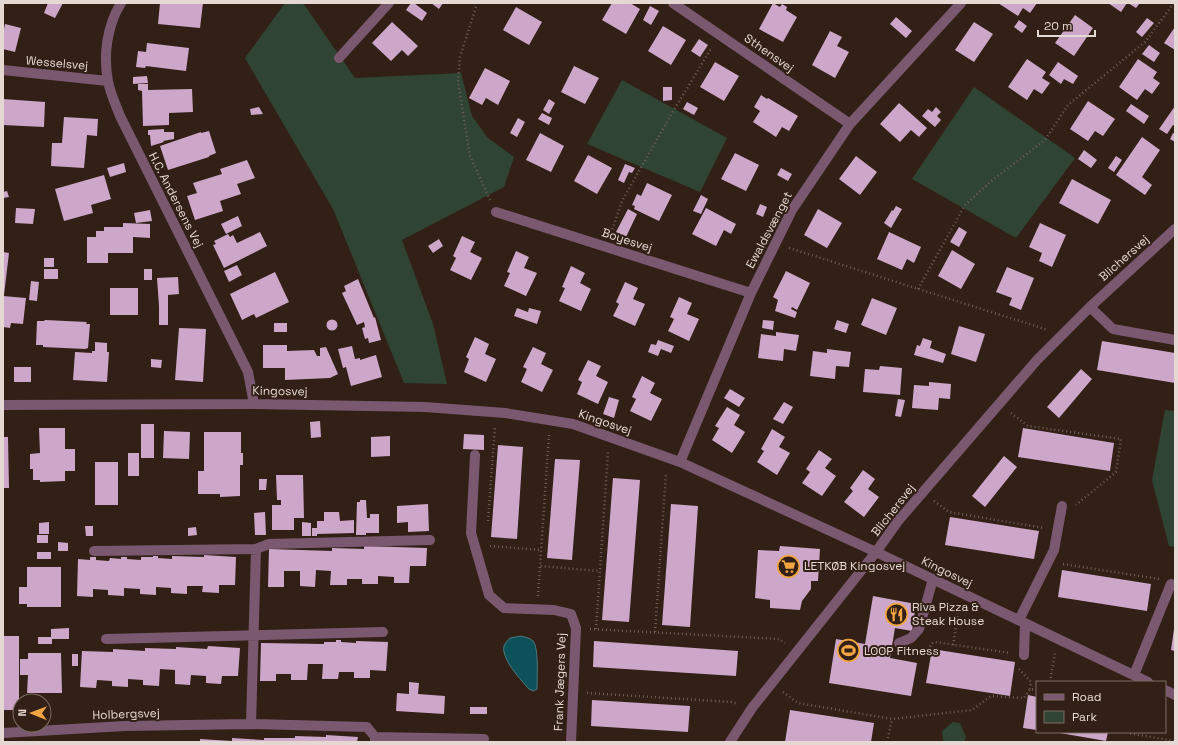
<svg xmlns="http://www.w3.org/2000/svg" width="1178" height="745" viewBox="0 0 1178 745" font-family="'Space Grotesk',sans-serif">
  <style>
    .green { fill: #2f4433 }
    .water { fill: #0d515a; stroke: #4e7a7e }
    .building { fill: #cda7c9 }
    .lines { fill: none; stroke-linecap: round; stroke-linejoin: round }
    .path { stroke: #705f57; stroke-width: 2.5; stroke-dasharray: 1 3; stroke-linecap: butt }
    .minor { stroke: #7a586f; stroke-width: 10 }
    .labels { text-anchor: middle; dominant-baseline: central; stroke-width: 4; stroke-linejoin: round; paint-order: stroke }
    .street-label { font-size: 12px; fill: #e5d8d2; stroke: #322017 }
    .poi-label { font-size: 12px; fill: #e5d8d2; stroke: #322017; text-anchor: start }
  </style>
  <rect width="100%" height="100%" fill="#322017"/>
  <path class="green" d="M285,3H303L355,78L461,73L472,116L488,138L514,157L504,187L402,240L433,324L447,384L404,383L333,209L245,58Z
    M622,80L727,138L700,192L587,144Z
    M974,87L1075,158L1016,238L912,179Z
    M1165,410L1175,411V547L1169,546L1152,480Z
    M953,722L960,723L966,737L964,742H945L943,740L942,731Z"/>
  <path class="water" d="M521,636C524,637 530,638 533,641C539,648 537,679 537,689L533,691L529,689C521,680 501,659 504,646C505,643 508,640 510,638Z"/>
  <path class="building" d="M48,3H63L55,18L44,13Z
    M160,3H203L200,28L158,24Z
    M411,3H414L427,13L422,21L406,10Z
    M431,3H443L439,9Z
    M612,3H630L640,9L626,34L602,20Z
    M773,3L780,7L782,4L787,7L786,10L797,17L783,42L759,29Z
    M998,3H1037L1030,13L1023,8L1018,16Z
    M1108,3H1127L1121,12Z
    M1128,3H1140L1136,8Z
    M650,6L659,11L651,25L643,20Z
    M516,7L542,22L529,45L503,30Z
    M1075,15L1093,28L1074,56L1055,43Z
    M896,17L912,31L906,38L890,24Z
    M1147,18L1154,23L1142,37L1136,32Z
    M1019,20L1027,26L1022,33L1014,27Z
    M392,22L418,46L408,56L402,50L391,61L372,43Z
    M974,22L993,34L974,62L955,50Z
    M5,24L21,28L15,52L3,49V34Z
    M663,26L686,40L671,65L648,51Z
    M1175,27V50L1164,43Z
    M830,31L842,37L837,46L849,52L835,78L812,65Z
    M699,39L708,45L700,57L691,51Z
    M147,43L189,48L186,71L146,66L145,68L136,67L138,51L146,52Z
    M1149,45L1160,53L1154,62L1142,54Z
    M1027,59L1046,72L1042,78L1050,83L1042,94L1034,89L1027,100L1008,87Z
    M1138,59L1157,72L1153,78L1160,83L1152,94L1145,89L1137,100L1119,87Z
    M715,62L739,76L724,101L700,87Z
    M1058,62L1078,76L1073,84L1064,79L1061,84L1049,75Z
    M574,66L599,78L585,104L561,92Z
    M485,68L510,81L498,105L486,98L482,105L469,98Z
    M147,76L148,83L133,84V77Z
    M138,84H148V90L192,89L193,112L169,113V125L143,126L142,91L138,90Z
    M663,87H672V100L663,101Z
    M761,95L767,99L768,98L798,116L789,131L782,127L776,137L753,122L760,111L754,107Z
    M3,99L45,102L44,127L3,125Z
    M549,99L555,103L549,114L543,110Z
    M1088,101L1115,119L1103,136L1095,131L1088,141L1070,129Z
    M687,102L698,108L694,115L683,109Z
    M899,103L927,128L919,137L911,130L900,142L880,124Z
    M1131,104L1149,116L1144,124L1126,111Z
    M1175,106V126L1173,125L1167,134L1159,129Z
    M259,107L263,114L251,115L250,109Z
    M936,107L941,112L937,116L941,120L935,127L922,116L928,109L932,112Z
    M542,113L552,118L549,125L538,119Z
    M64,117L98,119L97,136L87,135L84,168L51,166L52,143H62Z
    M518,118L525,122L517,137L510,133Z
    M164,129V132H174V139L163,141L164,142L151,146L150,135H148V130Z
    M209,131L216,153L209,156V157L168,170L160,146L201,132V133Z
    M540,133L564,146L551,172L526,160Z
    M1173,133L1175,134V142L1170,139Z
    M1142,137L1160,150L1142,177L1152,185L1145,195L1116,175Z
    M1084,150L1097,160L1091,168L1078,159Z
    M735,153L759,165L746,191L721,179Z
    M588,155L612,168L597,194L574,181Z
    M856,156L877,172L860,195L839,179Z
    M1116,156L1122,160L1114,172L1108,168Z
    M247,160L255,178L237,184L241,194L220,201L223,211L195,220L187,196L197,193L193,183L222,174L220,169Z
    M124,163L126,172L110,177L107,168Z
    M625,164L635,168L632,173L629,172L624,183L618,180Z
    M781,168L792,174L788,181L777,175Z
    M104,175L111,199L91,205L93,213L64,221L55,189Z
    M1072,179L1111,200L1098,224L1059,203Z
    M647,183L672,195L659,221L634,209L635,206L632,205L637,194L641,196Z
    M7,191L9,197L3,198V192Z
    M701,195L708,199L701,214L693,211Z
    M760,204L767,207L763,217L756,214Z
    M896,206L902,209L891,228L884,223L892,210L893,211Z
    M16,208L35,209L33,224L15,223Z
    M706,208L736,224L731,234L724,230L716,246L692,234Z
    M628,209L637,214L626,237L616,232Z
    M818,209L842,223L827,248L804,235Z
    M150,210L152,221L136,223L134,213Z
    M238,216L242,226L226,234L221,224Z
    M123,223L150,224V238L133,237V253H108V263H87V237H96V231H104V227H123Z
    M1040,223L1066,235L1052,267L1039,261L1042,253L1029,247Z
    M959,227L967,232L959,247L950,242Z
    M260,232L267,246L224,268L213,245L216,244L214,241L228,234L230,237L233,235L237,243Z
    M889,232L921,247L914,263L907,259L902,270L877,259Z
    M462,236L475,242L470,252L482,258L471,280L450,270L456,258L453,256Z
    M439,239L443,246L433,253L428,246Z
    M952,250L975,264L961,289L938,276Z
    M516,251L529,257L524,268L537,273L526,296L504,286L510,273L507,272Z
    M3,252L9,253L4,295H3Z
    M44,258H54V267H44Z
    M237,265L242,275L229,282L224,271Z
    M571,266L585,273L580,283L591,289L581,311L559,301L565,288L562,287Z
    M1007,267L1034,278L1021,310L1009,305L1012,298L996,292Z
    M44,269H58V279H44Z
    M144,269H152V280H144Z
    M786,271L810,283L797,310L792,307L791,309L797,312L795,318L775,311L778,300L773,297Z
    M275,272L289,302L256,318L254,314L242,320L230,294Z
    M178,277L179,294L168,295V325H159V306L157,278Z
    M358,279L374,318L375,317L381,340L369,343L368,338L365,339L362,328L365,327L364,322L357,325L342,293L346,291L344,286Z
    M31,281L39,282L37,301L29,300Z
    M625,282L638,288L633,299L645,304L635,326L613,316L619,304L616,302Z
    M110,288H138V315H110Z
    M3,296L26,298L23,324L11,323L10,328L3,327Z
    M679,297L692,303L687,314L699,319L689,341L668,331L674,319L670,317Z
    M872,298L897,308L886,335L861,325Z
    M517,308L528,312L529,308L541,311L537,324L514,316Z
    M326.5 325a5.5 5.5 0 1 1 11 0a5.5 5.5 0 1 1-11 0Z
    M45,320L87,322L86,324H90L88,348L85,349L43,347V345H36L37,321H44Z
    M763,320L774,321L773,330L762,328Z
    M837,320L849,324L846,333L834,329Z
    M274,323H287V332H274Z
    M959,326L985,334L976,362L951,354Z
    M179,328L206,329L203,382L175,380Z
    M776,332L799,335L796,351L784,349L783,361L758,358L761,334L776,336Z
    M475,337L489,344L485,354L496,359L486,382L464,372L469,359L466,357Z
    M923,338L932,341L930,348L946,354L943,363L914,355L917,345L920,346Z
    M658,340L674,346L671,353L661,349L658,356L648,352L651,344L656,345Z
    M1102,341L1175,353V383L1097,370Z
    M95,342L107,343V352H109L107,382L73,380L75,352L92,353V351H95Z
    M263,345H287V351L314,350L317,356H320V348L326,347L338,374L330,378L285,380V368H263Z
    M352,346L355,359L360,358V360L376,355L382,377L351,386L346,367L343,368L338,349Z
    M533,347L546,353L541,364L553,370L542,392L521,382L527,369L523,367Z
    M827,349L851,352L849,367L836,366L835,379L810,376L813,351L827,353Z
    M151,359L162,360L161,368L151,367Z
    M588,360L601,366L596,376L608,382L598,404L577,394L582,382L578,380Z
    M880,366L902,368L900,395L863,392L865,369L879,370Z
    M14,367H31V382H14Z
    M1081,369L1092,379L1059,418L1047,407Z
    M642,376L655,383L650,393L662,399L651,421L630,411L636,399L632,397Z
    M929,382L951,384L950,399L939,398L938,410L912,408L914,385L929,386Z
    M730,389L745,398L739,407L724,398Z
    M609,397L619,400L614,418L603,414Z
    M898,399L905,400L901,417L895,416Z
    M784,402L793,407L783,424L773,419Z
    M727,407L740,415L734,425L745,432L732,453L712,440L719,428L715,426Z
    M320,421L321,437L311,438L310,422Z
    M141,424H154V458H141Z
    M39,428H65V449H75V471H65V481L40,482V480H33V469H30V454L40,453Z
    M1023,428L1114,443L1110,471L1018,457Z
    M772,429L785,437L779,447L790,453L777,475L757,462L764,451L761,449Z
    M164,431L190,432L189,459L163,458Z
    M204,432H241V453H243V465H240V496L220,497V494H198V471H204Z
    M464,434L484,435V450L463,449Z
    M390,436V456L371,457V437Z
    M3,437H8L9,488H3Z
    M498,445L523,447L517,539L491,537Z
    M819,450L832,459L825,468L836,476L822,496L802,483L810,472L806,469Z
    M128,453H139V476H128Z
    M1004,456L1017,467L985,507L972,496Z
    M555,459L580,460L572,560L547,558Z
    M95,462H118V505H95Z
    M863,470L875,479L868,489L879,497L864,517L844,502L853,491L850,488Z
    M276,475H303L304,518H294V530H272V505H281V500H277Z
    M613,478L640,480L629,622L602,620Z
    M259,479H267L266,490H259Z
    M360,500H366L367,518H370V514H379V533H366V535H356L357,502H360Z
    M428,504L429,531L408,532V522L397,523V506Z
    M671,504L698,506L690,627L662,625Z
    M265,512L266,535H255L254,513Z
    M324,512H339L340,521L354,520V533L317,534V536H312V528H317V521H324Z
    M950,517L1039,531L1034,559L945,545Z
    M49,522V534H39V523Z
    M302,522L311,523V536H302Z
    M85,526H93V536H86Z
    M196,527L197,535L188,536V528Z
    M37,535H48V543H37Z
    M58,542L68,543V551H58Z
    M364,546L427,548L426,566H410L409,583H394V577L378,576V584H362V579H347V585H330L331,571L316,570L315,587L300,586V571H284V587H268L269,549L332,551V548L364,549Z
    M780,546L820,549L818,581H811V589L802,601L800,610L770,608V600L755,598L758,550L779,551Z
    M37,552H51V559H37Z
    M204,555L236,557L235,585H219V593L202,592L203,586H187V594L171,593V588L156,587V595L140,594V589L124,588V596L108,595V590L93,589V597L77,596L78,559L90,560V557H96V560L109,561L110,558L121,559V557H127V559L141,560V557H153V556H158V558L172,559V556L204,557Z
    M27,567H61V607H27V604H19V587H27Z
    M1062,570L1151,584L1147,611L1058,597Z
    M873,596L916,604L912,631L895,628L890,658L917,663L911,696L829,683L836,639L865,644Z
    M69,628V639H52V644H38V637H51V629Z
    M1174,629L1175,630V651L1171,650Z
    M3,636H19V710H3Z
    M336,640H341V642L356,643V641L388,642L386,671L370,670V678H354V672H339L338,679H322L323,664H308L307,680H291V674H276V681H260L261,643L324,644V642H336Z
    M594,641L738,651L736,676L593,667Z
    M208,646L240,648L238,676H222L221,684L206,683V676L191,675L190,685L175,684V670L160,669L159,686L143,685V680L128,679V687L112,686V681L97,680L96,688L80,687L82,651L113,652V649L145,651V648L176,649V647L207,649Z
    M932,649L1015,662L1010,696L926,683Z
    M28,653H61L62,693H27L28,675H20V659H28Z
    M72,654H78V666H72Z
    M409,682L419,683L418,694L445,696L444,714L396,711L397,693L409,694Z
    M1028,695L1037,697V730L1023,728Z
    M592,700L690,706L688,732L591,726Z
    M470,707H487V714H470Z
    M790,710L874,723L871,742H785Z
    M1054,732H1108L1106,741Z
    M326,735L358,737L357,742H200V739L232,741V738L264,740V738H295V736L326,737Z"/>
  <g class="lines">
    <path class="path" d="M476,3V7L460,57L458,82L470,156L490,200
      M611,233L622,201L672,113L712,47
      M789,248L1048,330
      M918,289L965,205L990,182L1045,140L1068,105L1145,42L1174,3
      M1011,413L1028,426L1121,439L1116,472L1076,505
      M549,435L540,566L599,571
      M934,501L949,512L1044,528
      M488,521L495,426
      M490,546L541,550
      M1063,564L1159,579
      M538,596L540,566
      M590,629L779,639L785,643
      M596,629L608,452
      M655,632L666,473
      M953,645L959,608
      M912,654L927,655L931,644L935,642L1010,653
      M1019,669L1031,682L1030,689
      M1050,682L1055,653
      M783,692L798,703L892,719L972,710L991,696L1024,698L1030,689L1037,690
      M587,693L731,702L738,704
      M1127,732V733L1175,741
      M887,742L892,719"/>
    <path class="minor" d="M121,3C107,26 103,55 108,81C110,93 116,105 120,116L248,372L254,404
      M673,3L850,124
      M339,58L389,3
      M3,70L108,81
      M496,212L751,293
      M1090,307L1113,329L1175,340
      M3,405L254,404L425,407L505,413L573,424L680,462L876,552L1148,682
      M475,455L471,533L489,595L504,608L554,610L571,614L576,628L571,742
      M680,462L751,293L792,210L850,124L961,3
      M94,551L256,549
      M1019,620L1054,550L1062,506
      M106,639L383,632
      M899,643L911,638L919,629L933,579
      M1024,655L1025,624
      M1134,675L1171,584
      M1165,690L1175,695
      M3,733L125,726L251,724
      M375,737L484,739
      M375,742V737L367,727L251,724L256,549L269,544L430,540
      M730,742L752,708L876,552L898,521L1037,360L1090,307L1175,229"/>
  </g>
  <defs>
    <symbol id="supermarket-ring" viewBox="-11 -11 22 22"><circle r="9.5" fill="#322017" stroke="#f2a541" stroke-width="1.5"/><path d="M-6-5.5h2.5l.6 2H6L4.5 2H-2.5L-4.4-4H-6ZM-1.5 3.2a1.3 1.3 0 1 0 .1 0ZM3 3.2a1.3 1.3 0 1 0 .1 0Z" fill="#f2a541"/></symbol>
    <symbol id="restaurant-ring" viewBox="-11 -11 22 22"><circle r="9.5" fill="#322017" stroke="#f2a541" stroke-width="1.5"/><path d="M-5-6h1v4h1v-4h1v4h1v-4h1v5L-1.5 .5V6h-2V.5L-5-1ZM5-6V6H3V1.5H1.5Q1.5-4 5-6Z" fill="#f2a541"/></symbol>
    <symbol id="stadium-ring" viewBox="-11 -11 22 22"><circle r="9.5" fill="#322017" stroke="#f2a541" stroke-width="1.5"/><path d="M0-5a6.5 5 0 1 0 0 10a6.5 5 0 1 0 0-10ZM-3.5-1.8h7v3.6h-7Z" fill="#f2a541"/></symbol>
  </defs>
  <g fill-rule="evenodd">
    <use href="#supermarket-ring" x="776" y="554" width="25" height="25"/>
    <use href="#restaurant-ring" x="884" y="602" width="25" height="25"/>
    <use href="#stadium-ring" x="836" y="638" width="25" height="25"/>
  </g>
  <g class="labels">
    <g class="street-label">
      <text transform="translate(769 53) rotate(35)">Sthensvej</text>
      <text transform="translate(57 63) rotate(5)">Wesselsvej</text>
      <text transform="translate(176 200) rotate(63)">H.C. Andersens Vej</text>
      <text transform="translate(769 230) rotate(-62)">Ewaldsvænget</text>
      <text transform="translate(627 240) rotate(18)">Boyesvej</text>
      <text transform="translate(1124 258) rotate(-42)">Blichersvej</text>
      <text transform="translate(280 391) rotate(1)">Kingosvej</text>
      <text transform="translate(605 422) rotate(19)">Kingosvej</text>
      <text transform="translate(893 510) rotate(-52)">Blichersvej</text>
      <text transform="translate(947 572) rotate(26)">Kingosvej</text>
      <text transform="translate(560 682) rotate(-88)">Frank Jægers Vej</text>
      <text transform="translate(126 714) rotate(-2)">Holbergsvej</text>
    </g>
    <g class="poi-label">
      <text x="804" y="566">LETKØB Kingosvej</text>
      <text x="912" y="607">Riva Pizza &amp;<tspan x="912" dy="14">Steak House</tspan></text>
      <text x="864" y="651">LOOP Fitness</text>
    </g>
  </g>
  <rect width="1178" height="745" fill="none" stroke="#e5d8d2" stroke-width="8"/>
  <rect x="1036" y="681" width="130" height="52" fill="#322017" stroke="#7a6a62"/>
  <rect x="1044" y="694" width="20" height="6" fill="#7a586f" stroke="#7a6a62"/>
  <text x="1072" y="701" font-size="12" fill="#e5d8d2">Road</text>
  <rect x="1044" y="711" width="20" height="12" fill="#2f4433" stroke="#7a6a62"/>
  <text x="1072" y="721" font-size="12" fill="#e5d8d2">Park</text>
  <g transform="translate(32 713) rotate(271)"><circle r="19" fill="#322017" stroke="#7a6a62"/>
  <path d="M0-3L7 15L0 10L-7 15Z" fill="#f2a541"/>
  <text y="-6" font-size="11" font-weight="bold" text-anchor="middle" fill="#e5d8d2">N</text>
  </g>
  <path d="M1038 30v6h57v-6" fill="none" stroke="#e5d8d2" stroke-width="2"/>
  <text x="1044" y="30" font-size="12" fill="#e5d8d2" stroke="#322017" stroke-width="3" paint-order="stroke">20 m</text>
</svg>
